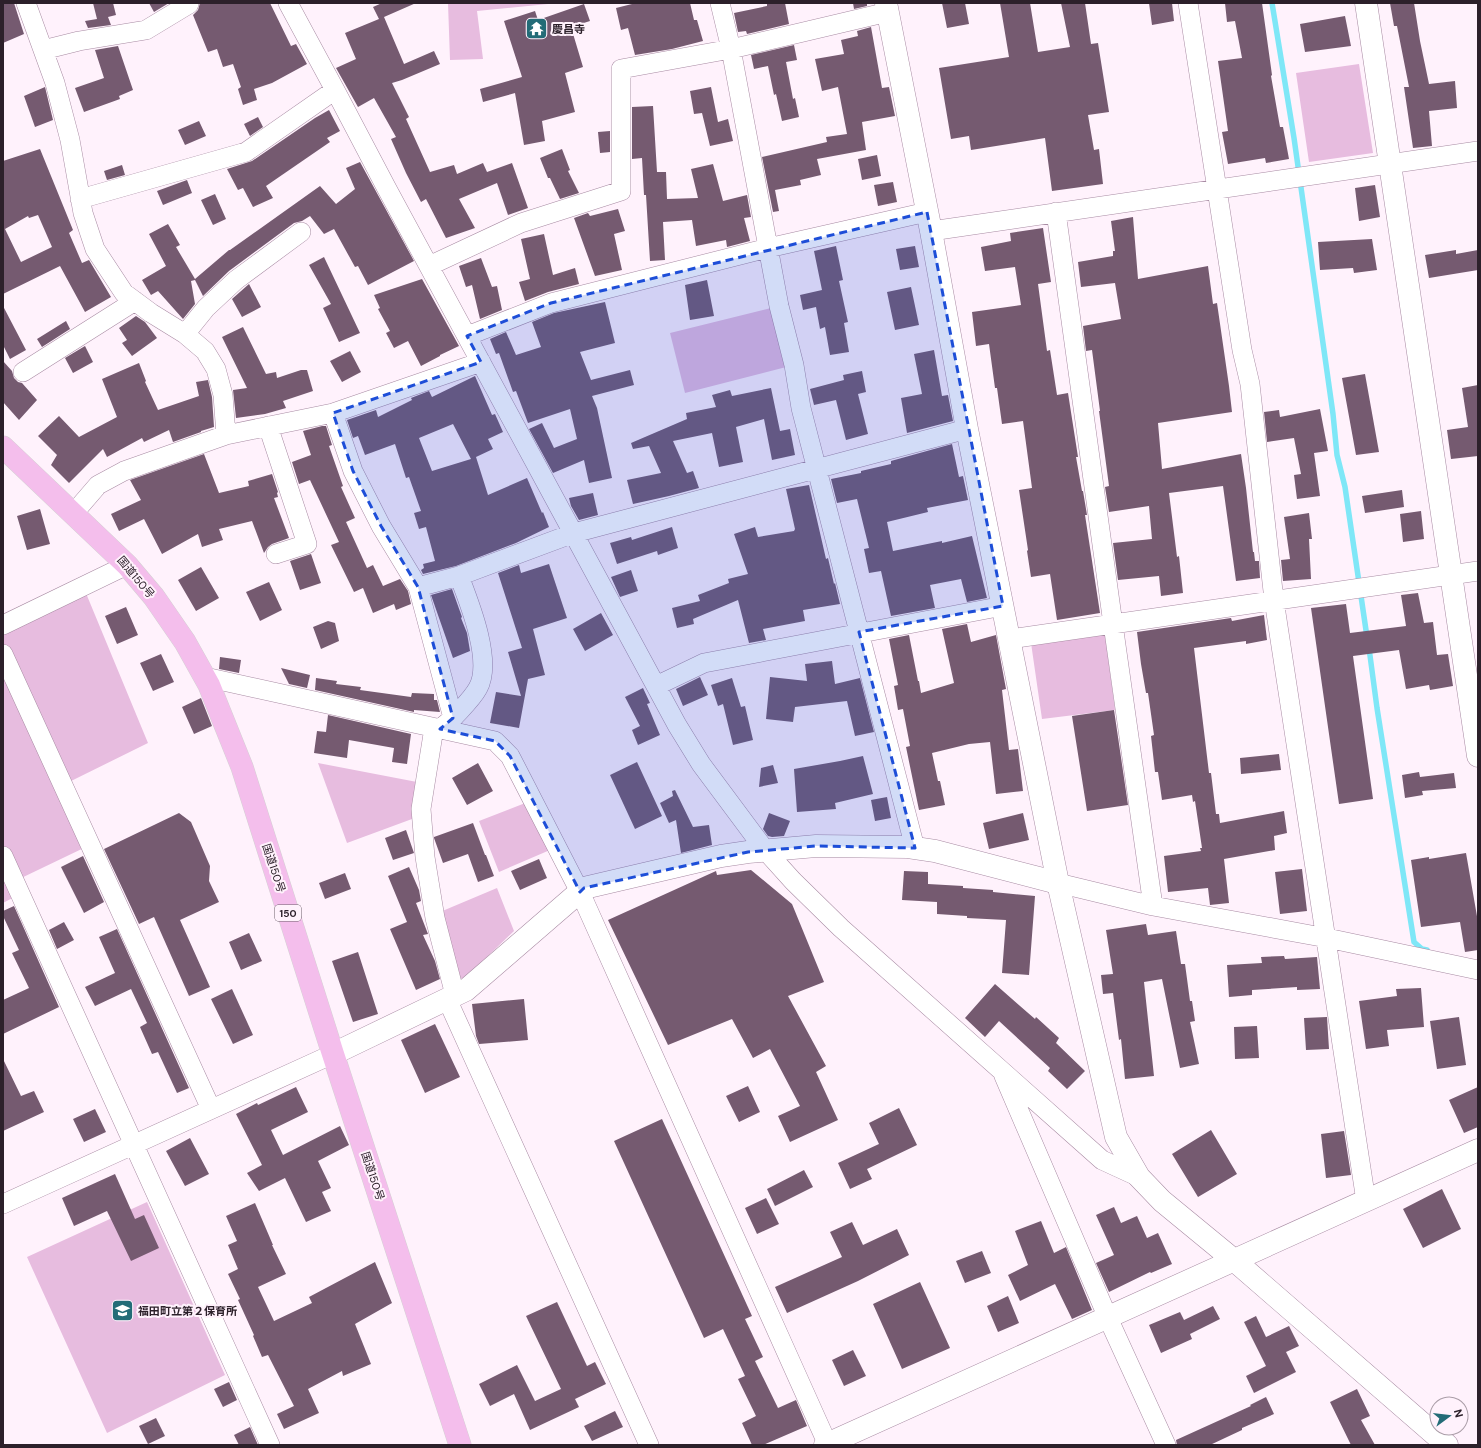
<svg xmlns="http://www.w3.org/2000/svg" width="1481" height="1448" viewBox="0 0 1481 1448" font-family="'DM Sans','Noto Sans JP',sans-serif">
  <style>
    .green { fill: #e7bcdf }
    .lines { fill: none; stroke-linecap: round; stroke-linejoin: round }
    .stream { stroke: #7fe7f7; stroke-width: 5.5 }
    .building { fill: #755a70; fill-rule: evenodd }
    .minor-casing { stroke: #a88ba3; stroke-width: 20 }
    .tertiary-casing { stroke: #a88ba3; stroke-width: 23 }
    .trunk-casing { stroke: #d5d2d4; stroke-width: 23 }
    .minor { stroke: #fff; stroke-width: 19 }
    .tertiary { stroke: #fff; stroke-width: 22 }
    .trunk { stroke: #f4beec; stroke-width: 22 }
    .marked { fill: #1d4ed8; fill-opacity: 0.2; stroke: #1d4ed8; stroke-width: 3; stroke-dasharray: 8 5; stroke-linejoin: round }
    .labels { text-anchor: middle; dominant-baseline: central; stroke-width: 4; stroke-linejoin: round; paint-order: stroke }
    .shield { fill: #fff2fc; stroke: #6b5f69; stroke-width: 1 }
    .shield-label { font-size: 10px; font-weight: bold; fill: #2c202a }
    .poi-label { font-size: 11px; font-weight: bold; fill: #2c202a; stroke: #fff2fc; text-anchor: start }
    .street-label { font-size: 11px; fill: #2c202a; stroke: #fff2fc }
  </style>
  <rect width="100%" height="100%" fill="#fff2fc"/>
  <path class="green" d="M448,3H558L477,11L483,59L450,60Z
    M1359,64L1373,153L1309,162L1296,73Z
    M779,306L794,365L685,393L670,333Z
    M83,586L148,743L63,785L90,845L15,881L20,894L3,903V625Z
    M1104,626L1115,710L1042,719L1030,636Z
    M318,763L417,782L412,819L347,843Z
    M533,800L557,847L499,872L479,821Z
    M497,888L514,931L466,977L456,980L440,912Z
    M147,1202L225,1375L107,1433L27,1257Z"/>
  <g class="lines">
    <path class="stream" d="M1272,3L1294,138L1333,414L1337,455L1345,487L1367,637
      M1369,648L1377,708L1414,942L1422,949L1427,950"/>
  </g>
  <path class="building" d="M3,3H14L24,34L3,43Z
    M93,3H113L116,15L108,17L111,25L88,28L85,21L97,19Z
    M149,3H169L154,12Z
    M200,3H270L291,46L296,44L307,64L272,83L254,89L257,100L243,105L238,89L241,87L233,64L223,67L217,49L208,52L193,15L198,10Z
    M382,3H416L384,17L404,64L434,51L440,64L402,80L392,83L409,117L406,119L430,172L454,165L457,174L483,163L487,172L512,163L528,208L508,215L497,183L459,199L475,228L446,238L426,199L421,202L406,173L391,139L396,137L374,98L358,107L336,68L356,59L345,33L379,19L373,7Z
    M636,3H690L694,20H697L703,41L672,49L635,55L628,28L621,30L616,8Z
    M767,3H785L789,24L747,34L746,31L738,32L734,13L767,6Z
    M853,3H867V6L854,9Z
    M942,3H965L969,24L947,28Z
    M1000,3H1030L1038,52L1070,47L1061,3H1085L1091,44L1098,43L1109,112L1088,115L1094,150L1099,149L1103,184L1052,191L1045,138L971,150L969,136L951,139L939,68L1009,57Z
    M1149,3H1172L1174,21L1152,25Z
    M1225,3H1262L1272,75L1271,76L1280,127H1283L1289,159L1266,163L1265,158L1228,164L1222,132L1228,131L1218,61L1242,58L1235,21L1227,22Z
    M1390,3H1414L1420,41L1429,84L1455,81L1457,108L1429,111L1432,146L1413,148L1404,87H1409L1397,26H1394Z
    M584,4L590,21L571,27L583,67L565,73L575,112L542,121L545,141L524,145L515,93L483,102L480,89L522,77L504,21L535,11L538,20Z
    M1345,16L1351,46L1305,52L1300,24Z
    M871,27L882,88L889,87L895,116L862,122L866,150L817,159L821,175L800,180L801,185L775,190L779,211L773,212L762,157L827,142L826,137L847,134L838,87L822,91L815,59L844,54L841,40L858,36L857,31Z
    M794,45L797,60L786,62L793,99L795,98L799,117L782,121L776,94L774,95L768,66L754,69L751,55Z
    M118,46L133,90L119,96L120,99L84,112L75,88L104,78L95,50Z
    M45,87L53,120L35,127L24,96Z
    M711,87L718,122L728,119L733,141L710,146L702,113L694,114L690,91Z
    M653,106L657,172H666L667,199L698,198L691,169L713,164L723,201L747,195L751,217L744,218L750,241L727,247L726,240L696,246L692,220L663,222L665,260L650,261L646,195H644L642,158L632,159V107Z
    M329,110L340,131L327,138L330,142L266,186L273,198L253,207L243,188L238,190L227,169L252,161L315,118Z
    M258,117L263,127L250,136L244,124Z
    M199,121L206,136L185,145L178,130Z
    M610,131V152L600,153L598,132Z
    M40,149L73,230L69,233L82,263L89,260L111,297L85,312L60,266L3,294V161ZM38,215L52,247L21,262L5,229L28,216L29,218Z
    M562,149L570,170L568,171L579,193L560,199L550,178H548L540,158Z
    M877,155L881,176L862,180L858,159Z
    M360,162L414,261L368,285L358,266L355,267L334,229L324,234L310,216L302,221L294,223L229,271L203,296L195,280L191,281L195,304L183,319L158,291L151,295L142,280L166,266L149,234L168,224L180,245L176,247L195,279L229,250H230L320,186L336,204L355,189L346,168Z
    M122,165L125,175L107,180L104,171Z
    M187,180L192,193L163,205L157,191Z
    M893,182L897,202L878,206L874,185Z
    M1375,185L1380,217L1359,221L1355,188Z
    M215,194L226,219L213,225L201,200Z
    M618,209L625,231L614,234L622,270L595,276L574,218L588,213L590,216Z
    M1133,217L1138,279L1208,266L1213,304L1217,303L1229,386L1232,412L1158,423L1162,469L1241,454L1246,488L1253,552H1254L1255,561H1259L1260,578L1236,581L1223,486L1169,493L1177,557L1179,556L1183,593L1161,596L1159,576L1118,580L1113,543L1152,539L1149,506L1109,512L1105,487L1109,486L1099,411H1100L1092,350L1086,351L1083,326L1121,319L1115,283L1081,287L1078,262L1113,256V251H1115L1111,221Z
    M1043,228L1051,282L1038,284L1047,351L1050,350L1057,395L1068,393L1078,457H1076L1082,491H1083L1087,515H1085L1100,613L1057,620L1050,574L1031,577L1027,551L1028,550L1019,490L1032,488L1023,421L1002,424L997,388H995L989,344L976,346L972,312L1021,305L1015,267L985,271L981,247L1011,241L1010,233Z
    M544,234L553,275L575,268L579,284L548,292L525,301L519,282L530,279L521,239Z
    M1372,239L1377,270L1354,273L1353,268L1320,270L1318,242Z
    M836,246L843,280L839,281L848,322L844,323L849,352L830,355L825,327L820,329L816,307L803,310L800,295L822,290L814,251Z
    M915,246L919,267L900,270L896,249Z
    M1456,250V254L1478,250V270L1429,278L1425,255Z
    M324,257L360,333L339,342L323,308L331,304L309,265Z
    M481,258L492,287L497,286L502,310L480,319L472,285L466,287L459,266Z
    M422,279L459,346L440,355V356L421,366L408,341L394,348L386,333L390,331L378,309L380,308L374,295Z
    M707,280L714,316L690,320L685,285Z
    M249,284L261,307L242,317L232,299Z
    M911,287L919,325L895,330L887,292Z
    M605,302L615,343L580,352L591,380L630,370L634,385L592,396L597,408L612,478L589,483L584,460L553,473L529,429L542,423L554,448L577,439L570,409L528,423L516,391L513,392L499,353L496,354L490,339L506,332L516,355L541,347L532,322L554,313Z
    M3,306L26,350L10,359L3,345Z
    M136,316L145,322L157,338L132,356L122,343L127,340L119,328Z
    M66,321L70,329L42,347L37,339Z
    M243,327L266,374L276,372L277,378L301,370H307L313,391L283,401L286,408L265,414L236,418L233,390L247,388L222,337Z
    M85,346L93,362L73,373L65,358Z
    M934,350L942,396L948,395L953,421L907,433L901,398L922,394L914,354Z
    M350,351L361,372L342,382L330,361Z
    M3,361L12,371L14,378L18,382L22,383L37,400L19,420L3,402Z
    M139,363L146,381L145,382L158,410L199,396L196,382L208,380L212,397L214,427L201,431V432L173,442L169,430L144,442L142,438L107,457L103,449L69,483L51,465L57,455L38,436L59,416L79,437L117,417L102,379Z
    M862,371L866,392L858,394L868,434L846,440L836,400L814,405L810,389L844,380L843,375Z
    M1365,374L1379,452L1356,455L1342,378Z
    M475,376L492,415L495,414L503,432L488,439L493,449L476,457L488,495L527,478L542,513L543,512L549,527L516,543L456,566L423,574L421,570L424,568L423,564L435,561L426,527L419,529L414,513L421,511L409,477L406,478L395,444L365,455L358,436L353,438L347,420L376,410L378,417L412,400L411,398L429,391L432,397ZM453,424L471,459L432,471L419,438Z
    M1478,385V456L1451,459L1447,430L1468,427L1462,388Z
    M771,388L780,431L790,429L795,455L772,460L764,419L736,427L743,462L719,467L712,433L673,441L687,473L693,471L699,488L669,496L633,504L627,480L661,473L649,446L633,449L631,443L687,419L686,413L716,407L712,395L730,390L732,396Z
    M1320,409L1328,451L1314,453L1320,496L1297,499L1294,475L1301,474L1294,438L1267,442L1264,412L1279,410L1280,417Z
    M322,426H326L332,445L329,446L343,486L341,487L355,518L346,522L367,568L373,565L383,586L400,579L408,591L411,604L396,610L394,604L373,613L363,588L354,592L331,545L339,542L310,480L299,484L292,462L311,455L303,431Z
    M952,444L959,477L963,476L968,500L927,508L928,512L887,522L893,551L942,541V543L972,536L987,598L967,602L961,579L930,585L935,608L891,616L881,571L869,573L864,549L869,548L857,499L837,503L831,479L861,473V471L891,464V461Z
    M204,454L219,493L249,486L248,481L272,474L278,492L277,493L278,497L274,498L289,538L272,544L268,547L264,553L252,521L219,529L223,540L202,547L198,534L162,554L144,519L119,531L111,514L141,500L130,480Z
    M809,485L826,559L828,558L834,584L835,583L840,604L803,610L805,621L763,629L766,640L749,643L738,600L693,619L694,624L677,628L672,608L700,601L698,595L729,583L728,579L748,574L734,534L755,527L758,537L794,531L795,529L786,489Z
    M1402,490L1404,507L1365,513L1362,496Z
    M593,493L598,515L579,520L571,506L569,498Z
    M40,509L50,544L27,550L17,516Z
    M1421,511L1424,539L1403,542L1400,514Z
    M1309,513L1312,539H1309L1311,579L1283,581L1281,560L1290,559L1284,517Z
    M672,527L678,548L658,555L657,551L617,564L610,543L631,537L632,540Z
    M311,554L321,583L300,590L290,561Z
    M549,564L567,618L533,629L545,675L528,679L519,728L490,723L496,692L521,696L508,652L522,648L498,573L519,565L521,573Z
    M201,567L219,598L196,611L178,580Z
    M631,570L638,591L620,597L611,577Z
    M269,582L282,610L260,621L246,592Z
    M452,589L462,617L461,618L467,633L470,651L453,658L431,595Z
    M1418,593L1424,623L1433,622L1437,655L1448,654L1453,686L1430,690L1429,685L1406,689L1399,650L1353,656L1373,799L1339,804L1311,608L1346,604L1350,633L1406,626L1401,595Z
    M126,607L138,635L117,644L105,616Z
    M601,613L613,635L585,651L573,629Z
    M1264,615L1267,640L1246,644V641L1194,648L1209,773H1211L1216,814H1219L1220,823L1284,811L1287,833L1274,836L1275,850L1224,859L1229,903L1210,905L1208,888L1168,892L1164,856L1201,851L1200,848H1202L1195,801L1193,802L1192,795L1162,800L1158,772H1155L1151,736L1154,735L1148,693H1146L1141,664L1137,632L1231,618L1232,621Z
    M328,621L335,623L339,641L321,649L313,627Z
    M967,624L971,642L996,635L1006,689L1002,690L1009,750L1018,749L1023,791L996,794L990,742L969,744L932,753L938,781H940L945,805L919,810L906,747L910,746L903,709L898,710L894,686L898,685L889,639L909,635L918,681H919L921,693L954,683L942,629Z
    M161,654L174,682L153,691L140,663Z
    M220,657L241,660L239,673L219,669Z
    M832,661L835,684L860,678L874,732L855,736L847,701L795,707L793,722L766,719L770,677L807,681L805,664Z
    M281,668L310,675L307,688L289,684Z
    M700,677L708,695L683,706L676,689Z
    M316,678L337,681L336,684L361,687L360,690L411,697L412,693L434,694V700H437L440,712L414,710V712L315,690Z
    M732,678L741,707L745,706L753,740L733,745L723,704L718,706L711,685Z
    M643,688L650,703L647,704L660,735L638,745L632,730L640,726L625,697Z
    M201,698L212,726L194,734L182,707Z
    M1114,710L1128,805L1087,811L1072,716Z
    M328,715L411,734L407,764L392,762L394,748L349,740L347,758L314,753L317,731L326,732Z
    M1279,754L1281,770L1241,774L1240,758Z
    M863,756L873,794L835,803L836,809L797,812L794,769L840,761Z
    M637,762L662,816L635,829L610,775Z
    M478,763L493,791L467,805L452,778Z
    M773,765L778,783L759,787L761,768Z
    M1419,772L1420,777L1454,773L1456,788L1422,791L1423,795L1405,798L1402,775Z
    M675,790L693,827L709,825L712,845L681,853L676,820L669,823L660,803L673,796L672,791Z
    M887,797L891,818L875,821L871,800Z
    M179,813L191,822L210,866L209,881L219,902L180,920L210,987L189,996L154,917L139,924L104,849Z
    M769,813L790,821L784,836L772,837L768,836L763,829Z
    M1023,813L1029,840L989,849L983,823Z
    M473,823L485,855H486L494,876L478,882L468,854L443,863L434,838V837Z
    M406,830L414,853L393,860L385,838Z
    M1466,853L1478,922V950L1465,952L1460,922L1421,927L1411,860L1429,857V859Z
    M83,856L104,902L84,913L61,867Z
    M539,859L547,878L520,890L511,871Z
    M409,867L419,890L421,901L416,903L428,934L423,935L435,961L440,979L416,990L390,929L407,922L388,876Z
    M1302,869L1307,911L1280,914L1275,872Z
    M751,870L792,904L824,982L788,996L826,1066L816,1072L838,1120L790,1142L778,1116L800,1106L770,1049L753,1058L732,1019L668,1045L608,920L716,871L717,875Z
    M904,871L928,872V884L963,886V888L993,890V892L1035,896L1029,975L1002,973L1006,920L967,918V916L937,914V902L902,900Z
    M345,873L351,889L325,899L319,883Z
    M14,906L59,1007L3,1034V1000L29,988L12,953L19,950L3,916V911Z
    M64,922L74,940L57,949L49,930Z
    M1146,924L1148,935L1176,931L1181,964H1185L1190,1001H1192L1195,1021L1190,1022L1199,1064L1180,1068L1162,979L1144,982L1154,1076L1125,1079L1121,1039L1119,1040L1113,993L1103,994L1101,975L1113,974L1106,930Z
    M117,929L189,1088L177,1093L158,1052L152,1054L140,1027L147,1023L131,989L95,1006L85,987L115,973L99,937Z
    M249,933L262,961L241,970L229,942Z
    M358,952L378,1014L353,1022L332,961Z
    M1284,956L1285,959L1317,957L1320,989L1297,990V987L1252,990V995L1229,997L1227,965L1262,963L1261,957Z
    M995,984L1035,1019L1036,1017L1059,1038L1056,1043L1085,1071L1067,1089L1048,1071L1050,1068L999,1021L985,1037L965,1018Z
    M1421,988L1424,1027L1387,1030L1389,1046L1366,1049L1359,1001L1397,996L1396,989Z
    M232,989L253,1035L233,1044L211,999Z
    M524,999L528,1040L479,1044L476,1036L472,1004Z
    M1327,1017L1329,1049L1306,1050L1304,1018Z
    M1459,1017L1466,1065L1437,1069L1430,1021Z
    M435,1024L460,1077L425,1093L401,1040Z
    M1257,1026L1259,1058L1235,1059L1234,1027Z
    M3,1059L21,1096L34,1091L44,1112L3,1131Z
    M748,1086L760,1112L739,1122L726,1096Z
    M296,1087L308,1112L271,1130L283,1155L340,1126L349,1145L318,1161L331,1188L322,1192L331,1211L306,1222L285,1178L259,1191L247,1173L262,1165L236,1114L257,1103L258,1105Z
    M1478,1087V1127L1464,1133L1449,1100Z
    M899,1108L917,1145L867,1169L872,1179L850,1189L838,1163L879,1144L869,1123Z
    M95,1109L106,1132L84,1142L73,1119Z
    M662,1119L752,1316L745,1319L763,1357L755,1361L778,1408L796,1400L807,1426L763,1445H752L742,1423L756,1416L738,1379L745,1376L723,1329L704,1338L614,1141Z
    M1211,1130L1237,1174L1198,1197L1172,1154Z
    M1344,1131L1351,1175L1326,1178L1321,1134Z
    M190,1138L209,1174L185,1186L166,1151Z
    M804,1170L813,1187L775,1206L767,1189Z
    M115,1174L135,1219L144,1215L159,1248L131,1261L107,1211L74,1226L62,1198Z
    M1442,1189L1461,1229L1423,1248L1403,1209Z
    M766,1198L779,1224L757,1234L745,1208Z
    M255,1203L273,1245H272L286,1274L258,1287L274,1321L312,1303L309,1297L375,1262L392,1303L355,1324L371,1364L343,1376L342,1371L308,1389L319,1413L284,1429L277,1414L294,1406L268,1355L262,1357L253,1336L254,1335L238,1300L240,1299L228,1274L238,1269L228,1245L237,1241L226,1216Z
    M1114,1207L1121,1223L1137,1216L1147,1238L1158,1233L1172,1264L1151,1273L1150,1272L1109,1292L1096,1263L1114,1255L1096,1215Z
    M1041,1221L1054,1253L1066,1247L1092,1310L1072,1319L1055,1284L1020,1301L1008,1275L1028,1265L1015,1231Z
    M852,1222L863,1245L897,1229L909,1255L858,1281L787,1313L775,1287L842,1257L830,1232Z
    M982,1251L991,1273L965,1283L956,1261Z
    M920,1282L950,1348L902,1369L873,1304Z
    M1008,1296L1019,1323L998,1332L987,1306Z
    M557,1302L587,1366L595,1362L606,1384L575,1399L579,1407L530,1430L514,1394L490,1406L479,1384L517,1365L535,1401L561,1389L526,1316Z
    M1213,1306L1220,1319L1190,1334L1192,1339L1161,1353L1149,1325L1180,1312L1184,1320Z
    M1256,1316L1266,1337L1289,1326L1299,1346L1286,1352L1296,1372L1254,1393L1246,1376L1266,1366L1244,1322Z
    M853,1350L866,1376L844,1386L832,1360Z
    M229,1382L237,1400L223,1407L214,1389Z
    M1357,1389L1370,1416L1361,1420L1375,1445H1351L1330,1402Z
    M1266,1397L1274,1414L1242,1428V1430L1210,1445H1177L1176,1440L1251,1406L1250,1405Z
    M615,1411L623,1427L592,1441L584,1426Z
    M156,1418L165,1436L148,1444L139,1426Z
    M250,1427L258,1445H239L234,1435Z"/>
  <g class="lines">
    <defs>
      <path id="minor" d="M26,3L55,83L70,140L83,213L95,249L124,293L151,313L185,334L205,351L216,369L223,395L226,435
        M288,3L335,90L386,187L677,725L701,764L765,850L793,881L841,928L1102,1160L1139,1177
        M720,3L731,49L779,306L794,365L801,408L915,848
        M1188,3L1242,350L1250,384L1274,600L1366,1201
        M43,50L79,41L146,30L189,4
        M80,199L246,152L335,90
        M1056,212L1113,624L1153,906
        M931,231L1478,151
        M429,266L521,223L621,191V69L731,49L888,12
        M185,334L206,308L236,280L301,232
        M467,336L551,303L768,248L927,212
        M23,372L135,301
        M333,413L353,471L381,526L418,587L453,718L440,729
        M268,426L307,544L276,554
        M73,514L98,485L124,471L226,435L333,413L481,362
        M418,587L459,576L574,533L967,429
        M3,625L127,565
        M1010,639L1478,571
        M3,654L211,1109
        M205,677L495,741L510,756L580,892L828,1445
        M656,686L704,663L1003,606
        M453,718C461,709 472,699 478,688C493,661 469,602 459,576
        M434,728L421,809L425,857L435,918L455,995
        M3,856L270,1445
        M1058,883L1153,906L1327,938L1478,970
        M447,999L649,1445
        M1004,1076L1108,1318L1166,1445
        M3,1204L333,1054"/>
      <path id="tertiary" d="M886,3L931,231L967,429L1058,883L1116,1137L1139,1177L1162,1201L1235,1261L1447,1445
        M1366,3C1402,254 1442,505 1478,756
        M333,1054L466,990L584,888L721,856L748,852L816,846L908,847L935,851L1058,883
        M825,1445L1478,1150"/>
      <path id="trunk" d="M3,447L127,565L154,597L185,642L209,685L242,767L333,1054L460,1445"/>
    </defs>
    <use href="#minor" class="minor-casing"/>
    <use href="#tertiary" class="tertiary-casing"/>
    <use href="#trunk" class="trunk-casing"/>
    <use href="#minor" class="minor"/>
    <use href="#tertiary" class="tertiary"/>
    <use href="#trunk" class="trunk"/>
  </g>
  <path class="marked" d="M927,212L1003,606L859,632L915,848L816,846L748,852L584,888L580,892L510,756L495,741L440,729L453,718L418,587L381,526L353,471L333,413L481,362L467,336L551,303Z"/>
  <defs>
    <symbol id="temple-square" viewBox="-11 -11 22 22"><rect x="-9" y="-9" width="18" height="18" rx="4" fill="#236c77" stroke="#fff2fc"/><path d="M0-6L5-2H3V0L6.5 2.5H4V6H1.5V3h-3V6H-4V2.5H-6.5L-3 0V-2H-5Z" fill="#fff"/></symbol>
    <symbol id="school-square" viewBox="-11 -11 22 22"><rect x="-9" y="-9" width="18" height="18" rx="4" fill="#236c77" stroke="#fff2fc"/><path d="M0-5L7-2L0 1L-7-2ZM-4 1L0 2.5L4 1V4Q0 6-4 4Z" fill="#fff"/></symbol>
  </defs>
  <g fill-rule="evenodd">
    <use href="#temple-square" x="524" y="16" width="25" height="25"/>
    <use href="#school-square" x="110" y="1298" width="25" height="25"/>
  </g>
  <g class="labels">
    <rect class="shield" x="275" y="905" width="26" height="16" rx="3"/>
    <g class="shield-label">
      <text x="288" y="913">150</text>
    </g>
    <g class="poi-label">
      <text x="552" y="29">慶昌寺</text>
      <text x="138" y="1311">福田町立第２保育所</text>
    </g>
    <g class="street-label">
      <text transform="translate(136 577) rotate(50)">国道150号</text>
      <text transform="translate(274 868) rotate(72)">国道150号</text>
      <text transform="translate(373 1176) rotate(72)">国道150号</text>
    </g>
  </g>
  <rect width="1481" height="1448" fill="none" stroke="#2c202a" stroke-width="8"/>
  <g transform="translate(1449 1416) rotate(75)"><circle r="19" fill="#fff2fc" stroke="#ab9ea8"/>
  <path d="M0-3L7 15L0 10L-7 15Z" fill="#236c77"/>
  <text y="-6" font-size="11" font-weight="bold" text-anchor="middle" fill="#2c202a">N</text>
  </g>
</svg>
